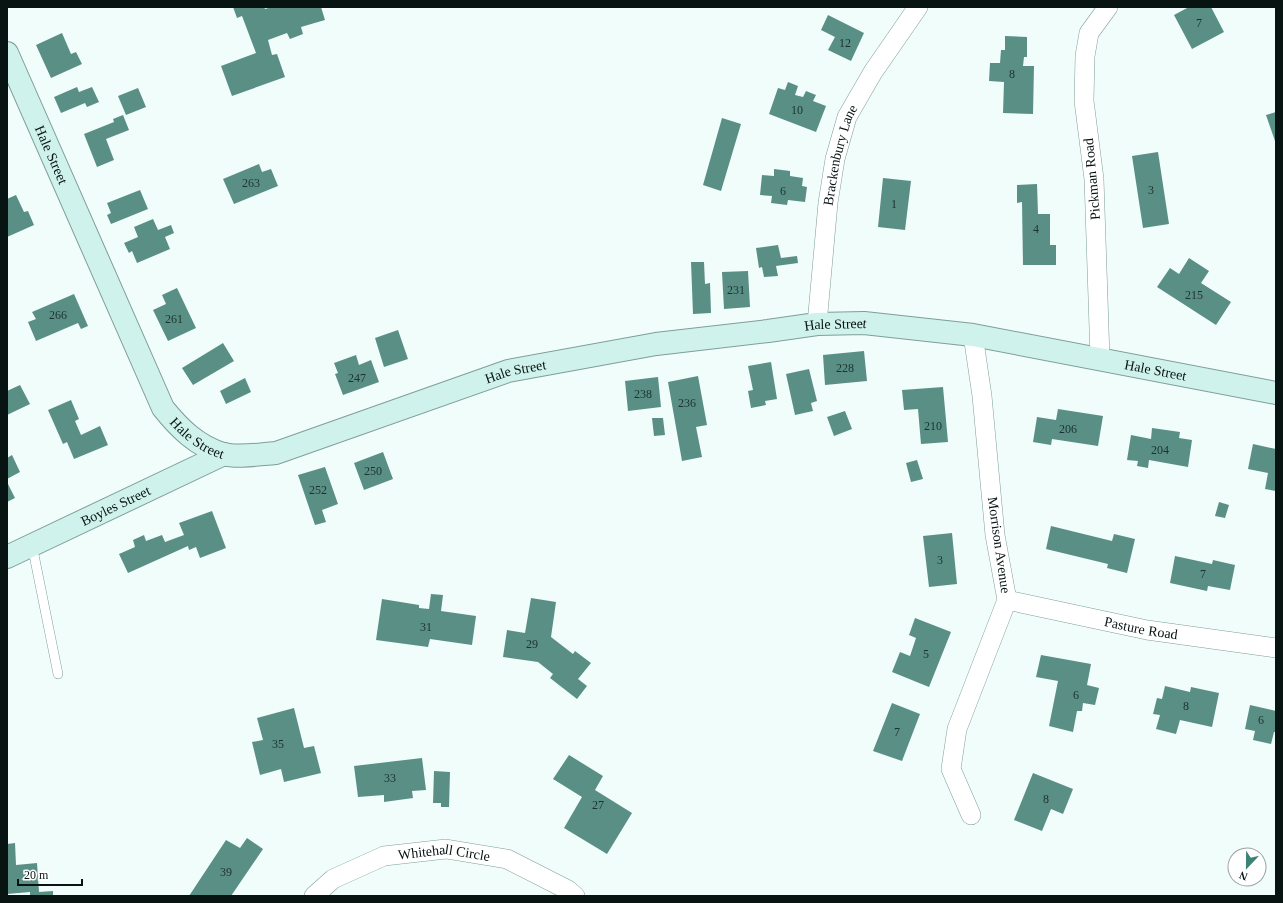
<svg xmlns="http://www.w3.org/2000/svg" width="1283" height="903" viewBox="0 0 1283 903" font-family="'Times New Roman',serif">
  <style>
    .building { fill: #5a8f86 }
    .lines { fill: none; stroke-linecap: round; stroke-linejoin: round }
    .lane-casing { stroke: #7f9e98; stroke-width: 10 }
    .street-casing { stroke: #7f9e98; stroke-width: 20 }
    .secondary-casing { stroke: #7f9e98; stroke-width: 24 }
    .lane { stroke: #fff; stroke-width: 9 }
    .street { stroke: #fff; stroke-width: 19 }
    .secondary { stroke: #d0f2ec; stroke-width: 22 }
    .labels { text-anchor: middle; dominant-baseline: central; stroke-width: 3.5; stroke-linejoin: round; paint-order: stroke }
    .number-label { font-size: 12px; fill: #1c332f }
    .street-label { font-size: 14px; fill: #081412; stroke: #fff }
  </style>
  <rect width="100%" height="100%" fill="#f0fdfb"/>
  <path class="building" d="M233,7H264L265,9L272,7H321L325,20L301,27L303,34L290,39L287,33L268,40L272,55L277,54L285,77L232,96L221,66L256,53L242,16L237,18Z
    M1189,7H1211L1224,32L1192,49L1174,15Z
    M828,15L864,33L851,61L828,50L835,37L821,30Z
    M62,33L71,54L76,52L82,64L51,78L36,45Z
    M1005,36L1027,37V57H1024L1023,66H1034L1033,114L1003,113L1004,82L989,81L990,63H1000L1001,50H1005Z
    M788,82L798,86L795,95L803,97L806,91L816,95L813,101L826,106L816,132L769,114L778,88L785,90Z
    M77,87L79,92L92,87L99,102L87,107L85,103L61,113L54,97Z
    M138,88L146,107L126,115L118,96Z
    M1276,112V144L1266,115Z
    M123,115L129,130L106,139L114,160L97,167L84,134L114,122L113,119Z
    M722,118L741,124L721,191L703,185Z
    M1158,152L1169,224L1143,228L1132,156Z
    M259,164L262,172L271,169L278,186L234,204L223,179Z
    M774,169L790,171V176L803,178L802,186L807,187L805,202L788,200L787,205L771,203L772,196L760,195L762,175L774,176Z
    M883,178L911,181L905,230L878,227Z
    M1037,184L1038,214H1050V245H1056V265H1023L1022,202L1017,203V185Z
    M140,190L148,209L111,224L107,215L111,213L107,203Z
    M16,195L24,212L28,211L34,225L7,237V199Z
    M153,219L158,230L171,225L174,233L165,237L170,249L137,263L132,251L129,253L124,243L138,237L134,227Z
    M778,245L781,258L797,256L798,263L776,266L778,276L764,277L762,267L759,268L756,248Z
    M1189,258L1209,271L1201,283L1231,302L1216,325L1157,287L1170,268L1179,274Z
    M691,262H704L705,284L710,283L711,313L693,314Z
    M748,271L750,307L724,309L722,272Z
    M177,288L196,328L168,341L153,310L166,304L162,295Z
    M74,294L88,326L81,329L78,323L36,341L28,322L36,319L32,312Z
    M398,330L408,359L384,367L375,338Z
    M223,343L234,361L193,385L182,368Z
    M864,351L867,381L825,385L823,355Z
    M356,355L359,365L371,360L379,382L343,395L335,374L338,373L334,363Z
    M771,362L777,399L765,401L766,405L751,408L748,391L753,390L748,366Z
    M809,369L817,401L811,403L813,411L795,415L786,374Z
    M698,376L707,425L696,427L702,457L682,461L668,382Z
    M658,377L661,407L628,411L625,381Z
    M245,378L251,392L226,404L220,391Z
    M20,385L30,404L7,415V391Z
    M943,387L948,442L921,444L918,409L904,410L902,390Z
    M71,400L79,419L75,421L81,435L100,426L108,445L74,459L67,442L63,444L48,410Z
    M1058,409L1103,416L1098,446L1052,439L1051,445L1033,442L1037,417L1056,420Z
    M845,411L852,429L834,436L827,417Z
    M652,418H663L665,435L654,436Z
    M1152,428L1180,432L1179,438L1192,440L1188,467L1149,460L1148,468L1137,466L1138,461L1127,460L1131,435L1151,439Z
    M1253,444L1276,449V491L1265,489L1268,473L1248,469Z
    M383,452L393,479L364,490L354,463Z
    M12,455L20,472L7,479V458Z
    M917,460L923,479L911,482L906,463Z
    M325,467L338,504L322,510L326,522L315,525L298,475Z
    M7,482L15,498L7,502Z
    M1219,502L1229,505L1225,518L1215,516Z
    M212,511L226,548L200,558L196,547L189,550L188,546L128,573L119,554L135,547L133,540L144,535L146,541L162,535L165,542L184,535L179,523Z
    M1051,526L1112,541L1114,534L1135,539L1127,573L1107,568L1108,564L1046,549Z
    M952,533L957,584L929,587L923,536Z
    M1175,556L1212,564L1213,560L1235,565L1230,590L1208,586L1207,591L1170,583Z
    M431,594L443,595L441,611L476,616L472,645L430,639L428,647L376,640L382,599L419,605V608L429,609Z
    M531,598L556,602L551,637L573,654L575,651L591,663L578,679L587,686L577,699L550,678L553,674L538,662L503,657L507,630L525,633Z
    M915,618L951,632L929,687L892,672L900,652L910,656L916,638L909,635Z
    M1041,655L1091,664L1087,685L1099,688L1095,705L1083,703L1082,711H1077L1073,732L1049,726L1058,681L1036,677Z
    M1165,686L1190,692L1191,687L1219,693L1212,727L1180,720L1176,734L1156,729L1160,715L1153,714L1157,698L1162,699Z
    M892,703L920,714L902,761L873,751Z
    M1250,705L1276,711V732H1274L1271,744L1253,740L1255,731L1245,729Z
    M294,708L304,748L314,746L321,773L284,782L281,769L260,775L252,742L263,740L257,718Z
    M569,755L603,776L595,790L632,813L607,854L564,828L582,797L553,779Z
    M422,758L426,790L412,791L413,798L384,802V795L358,797L354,766Z
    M434,771L450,772L449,807H441V803H433Z
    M1033,773L1073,789L1063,814L1051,809L1042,831L1014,820Z
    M247,838L263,849L231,896H189L226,840L240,848Z
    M15,843L16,865L37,863L39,892L53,891V896H30V892L7,894V844Z"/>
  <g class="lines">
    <defs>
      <path id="lane" d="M32,545L58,674"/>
      <g id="street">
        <path id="s1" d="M817,324L828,203L835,159L847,117L873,72L918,7"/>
        <path d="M1100,358L1094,179L1084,101L1085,56L1089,33L1108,7"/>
        <path id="s2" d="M1007,600L1147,630L1276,648"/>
        <path d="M971,815L951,769L957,729L1007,600L995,535L982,396L973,335"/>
        <path id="s3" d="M314,896L333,879L384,856L446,849L507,859L568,890L575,896"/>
      </g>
      <g id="secondary">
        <path id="s4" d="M7,53L163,408C179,428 197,446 223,454C239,458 260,454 276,453L508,371L656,344L768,331L817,324L864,323L973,335L1276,393"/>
        <path id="s5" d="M7,557L224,454"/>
      </g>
    </defs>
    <use href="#lane" class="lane-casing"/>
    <use href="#street" class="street-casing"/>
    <use href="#secondary" class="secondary-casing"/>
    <use href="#lane" class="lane"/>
    <use href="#street" class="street"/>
    <use href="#secondary" class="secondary"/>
  </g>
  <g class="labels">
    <g class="number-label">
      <text x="1199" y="23">7</text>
      <text x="845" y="43">12</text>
      <text x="1012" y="74">8</text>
      <text x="797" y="110">10</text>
      <text x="251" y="183">263</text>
      <text x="1151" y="190">3</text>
      <text x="783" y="191">6</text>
      <text x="894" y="204">1</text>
      <text x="1036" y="229">4</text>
      <text x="736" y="290">231</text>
      <text x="1194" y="295">215</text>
      <text x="58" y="315">266</text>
      <text x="174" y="319">261</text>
      <text x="845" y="368">228</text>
      <text x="357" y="378">247</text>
      <text x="643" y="394">238</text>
      <text x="687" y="403">236</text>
      <text x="933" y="426">210</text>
      <text x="1068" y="429">206</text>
      <text x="1160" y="450">204</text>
      <text x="373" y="471">250</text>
      <text x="318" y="490">252</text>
      <text x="940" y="560">3</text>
      <text x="1203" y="574">7</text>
      <text x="426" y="627">31</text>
      <text x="532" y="644">29</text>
      <text x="926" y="654">5</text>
      <text x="1076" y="695">6</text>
      <text x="1186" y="706">8</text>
      <text x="1261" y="720">6</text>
      <text x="897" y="732">7</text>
      <text x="278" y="744">35</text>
      <text x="390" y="778">33</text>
      <text x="1046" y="799">8</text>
      <text x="598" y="805">27</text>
      <text x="226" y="872">39</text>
    </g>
    <g class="street-label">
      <text stroke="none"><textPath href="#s4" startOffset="111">Hale Street</textPath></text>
      <text stroke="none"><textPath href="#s1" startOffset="171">Brackenbury Lane</textPath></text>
      <text transform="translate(1092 179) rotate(-95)">Pickman Road</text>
      <text stroke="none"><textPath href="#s4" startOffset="1095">Hale Street</textPath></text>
      <text stroke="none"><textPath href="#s4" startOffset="1419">Hale Street</textPath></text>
      <text stroke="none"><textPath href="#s4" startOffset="771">Hale Street</textPath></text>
      <text stroke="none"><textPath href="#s4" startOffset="434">Hale Street</textPath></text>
      <text stroke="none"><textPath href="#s5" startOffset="120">Boyles Street</textPath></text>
      <text transform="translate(999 545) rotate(82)">Morrison Avenue</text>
      <text stroke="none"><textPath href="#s2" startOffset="137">Pasture Road</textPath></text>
      <text stroke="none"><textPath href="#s3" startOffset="142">Whitehall Circle</textPath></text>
    </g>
  </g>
  <rect width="1283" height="903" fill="none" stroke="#081412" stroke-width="16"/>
  <g transform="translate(1247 867) rotate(202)"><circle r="19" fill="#ffffff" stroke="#9ca1a0"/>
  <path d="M0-3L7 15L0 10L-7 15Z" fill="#3d8277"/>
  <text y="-6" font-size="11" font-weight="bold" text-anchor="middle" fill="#081412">N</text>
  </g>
  <path d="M18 879v6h64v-6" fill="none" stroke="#081412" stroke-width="2"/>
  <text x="24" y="879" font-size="12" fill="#081412" stroke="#ffffff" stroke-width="3" paint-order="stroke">20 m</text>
</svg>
